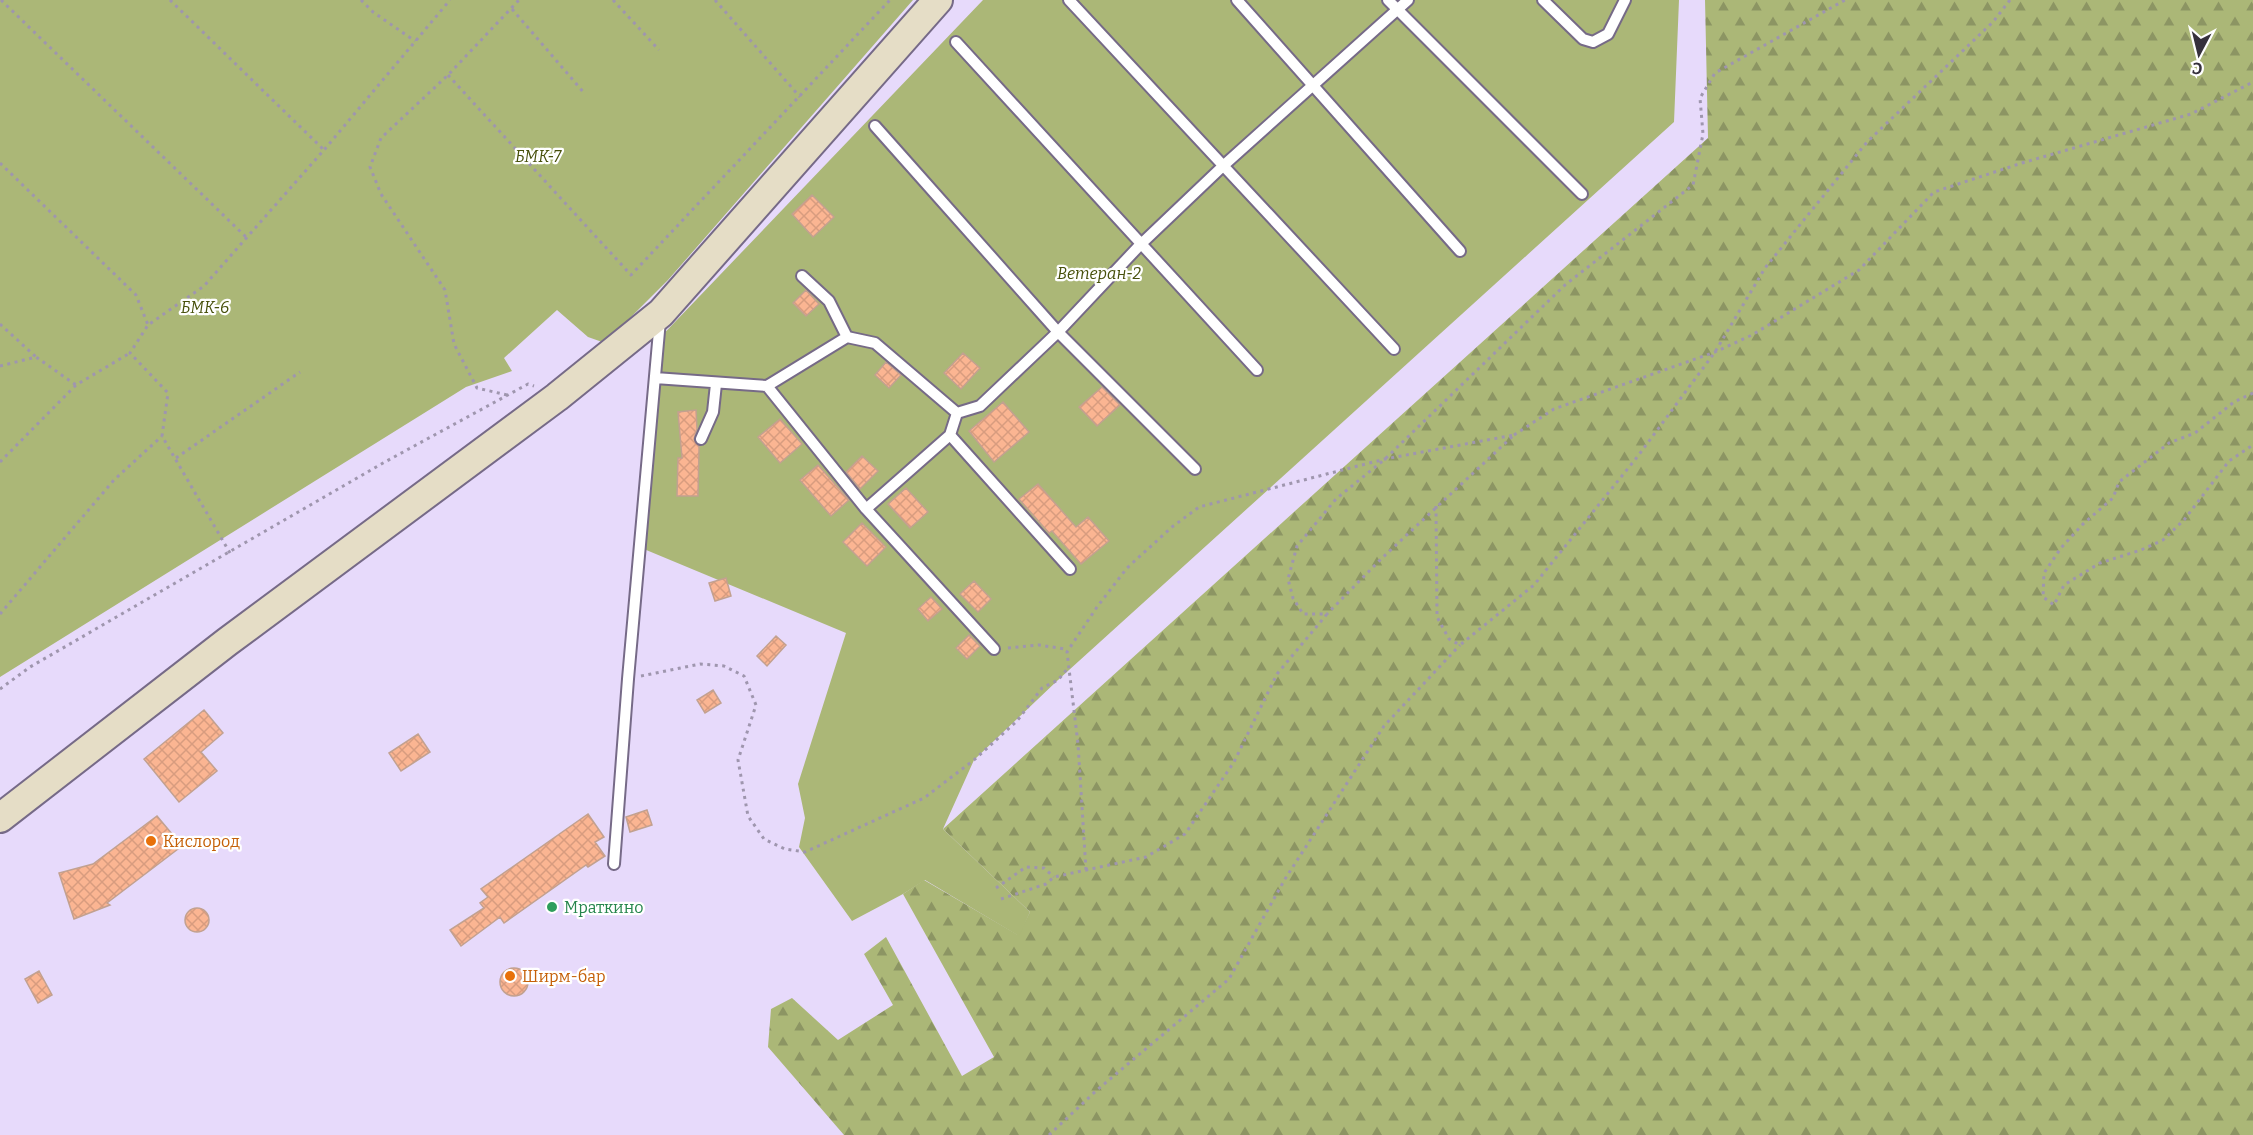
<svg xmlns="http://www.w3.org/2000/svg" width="2253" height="1135" viewBox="0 0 2253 1135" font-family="Bitter,serif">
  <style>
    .forest { fill: url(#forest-firs) }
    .green { fill: #abb777 }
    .building { fill: url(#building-cross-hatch); stroke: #c2a190; stroke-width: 1.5 }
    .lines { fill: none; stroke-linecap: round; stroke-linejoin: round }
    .lane-casing { stroke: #766a87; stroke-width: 14 }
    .secondary-casing { stroke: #766a87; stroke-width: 32 }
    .path { stroke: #9f96ae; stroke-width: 3; stroke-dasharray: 3 4.5; stroke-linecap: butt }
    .lane { stroke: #fff; stroke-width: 10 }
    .secondary { stroke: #e5ddc6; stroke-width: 28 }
    .food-dot { fill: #e8710a; stroke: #fff; stroke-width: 2 }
    .leisure-dot { fill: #2e9e5b; stroke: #fff; stroke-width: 2 }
    .labels { text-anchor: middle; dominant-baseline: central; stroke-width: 4.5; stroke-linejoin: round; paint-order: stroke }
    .park-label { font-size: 16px; font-style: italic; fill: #47500b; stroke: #fff }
    .food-label { font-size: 16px; fill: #c56008; stroke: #fff; text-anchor: start }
    .leisure-label { font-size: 16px; fill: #27864d; stroke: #fff; text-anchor: start }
  </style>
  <defs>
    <pattern id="forest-firs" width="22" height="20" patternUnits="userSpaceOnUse" patternTransform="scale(1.5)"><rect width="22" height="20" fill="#abb777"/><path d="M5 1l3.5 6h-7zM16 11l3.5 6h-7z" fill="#8c9563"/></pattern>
    <pattern id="building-cross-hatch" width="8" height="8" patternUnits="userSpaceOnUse" patternTransform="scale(1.5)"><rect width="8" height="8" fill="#fbb592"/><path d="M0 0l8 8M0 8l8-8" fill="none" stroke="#d89c7f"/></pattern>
  </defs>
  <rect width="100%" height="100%" fill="#e7dafb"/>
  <path class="forest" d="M1705,0H2253V1135H844L768,1047L771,1009L792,998L838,1040L893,1005L864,954L886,937L962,1076L994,1057L903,894L924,880L1018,935L1030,912L943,829L1708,138Z"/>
  <path class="green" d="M0,0H913L668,280L605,343L588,337L557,310L504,358L512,371L466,387L0,677Z
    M983,0H1679L1674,122L1058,680L974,760L943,829L1030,912L1019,936L925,880L903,894L852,921L799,847L805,818L798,784L846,633L639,547L652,346Z"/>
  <path class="building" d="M812,195L834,217L813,237L792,214Z
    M806,290L819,304L806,316L793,303Z
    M963,353L980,368L961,389L944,373Z
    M886,362L901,375L889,388L875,375Z
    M1102,387L1120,405L1097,426L1079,407Z
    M1003,402L1029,432L994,462L969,431Z
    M696,410L697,429L694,439L699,446V451L698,496H677L678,458H682L678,412Z
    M780,419L802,444L780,463L758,437Z
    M862,456L878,471L860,489L846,472Z
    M818,465L849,500L831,516L800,480Z
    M1038,484L1076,527L1088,517L1109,541L1081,564L1052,531L1049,533L1019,499Z
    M906,488L928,512L910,528L888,504Z
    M862,523L886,547L867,566L843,542Z
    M726,578L731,596L715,601L709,583Z
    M974,581L991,599L978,612L960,594Z
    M931,597L942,609L928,621L918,609Z
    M969,635L980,646L967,659L956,648Z
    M776,636L786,645L767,666L757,656Z
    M713,690L721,703L705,713L697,700Z
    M204,710L223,733L201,752L217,771L179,802L144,759Z
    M418,734L430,752L401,771L389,753Z
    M647,810L652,825L630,832L626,817Z
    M588,814L604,837L595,842L605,856L588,867L586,865L504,923L500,917L461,946L450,930L484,908L480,903L488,897L481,889Z
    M157,816L182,846L107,903L110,905L74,919L59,873L93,864Z
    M185 920a12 12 0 1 1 24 0a12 12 0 1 1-24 0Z
    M500 982a14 14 0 1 1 28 0a14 14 0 1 1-28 0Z
    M39,971L52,995L38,1003L25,979Z"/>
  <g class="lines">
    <defs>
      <path id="lane" d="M1069,0L1394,349
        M1237,0L1460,251
        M1388,0L1582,194
        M1543,0L1583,39L1593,42L1608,34L1625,0
        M956,42L1257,370
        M875,126L1058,332L1195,469
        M802,276L829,301L847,337
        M655,378L767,386L847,337L875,343L957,413L980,406L1058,332L1140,245L1223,166L1408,0
        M767,386L866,509L994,649
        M950,435L1070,569
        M701,439L713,412L716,384
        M866,509L950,435L957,413
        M614,864L628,679L660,320"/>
      <path id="secondary" d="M0,818L227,642L557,397L661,313L938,0"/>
    </defs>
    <use href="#lane" class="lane-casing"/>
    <use href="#secondary" class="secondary-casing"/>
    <path class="path" d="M1,0L247,238
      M170,0L324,150
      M361,0L373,12L415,41
      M613,0L659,50
      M715,0L800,97
      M512,9L585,94
      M448,75L631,275L890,0
      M0,163L136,295L148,325
      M0,324L36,357
      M0,366L36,357L76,385
      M2253,393L2234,402L2195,433L2169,443L2119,482L2113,498L2083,524L2061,548L2044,573L2043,597L2054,605L2064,585L2100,563L2141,550L2163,540L2184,520L2229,461L2253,445
      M507,395L477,388L454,344L445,290L381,194L370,167L381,138L448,75L519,0
      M1514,435L1554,409L1715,352L1752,335L1859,270L1934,192L2022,163L2191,114L2253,82
      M176,458L300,372
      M0,462L76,385L130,353
      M1436,506L1437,617L1449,639L1460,645L1534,585L1638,456L1715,352L1765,268L1867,142L1993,22L2010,0
      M230,553L162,436L168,393L130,353L148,325L204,286L324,150L450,0
      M0,614L114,480L162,436
      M1008,648L1039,645L1065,649L1067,652
      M641,676L700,664L724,666L744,676L756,705L738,760L748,816L764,839L785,849L805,852L924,798L974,760L1017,721L1042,688L1058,680L1068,668
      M0,689L30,667L383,463L528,384L534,386
      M1086,870L1078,744L1067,652L1097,607L1127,568L1172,527L1199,507L1385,459L1514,435L1381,559L1327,614
      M996,888L1026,867L1044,868L1054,877
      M1001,899L1046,884L1054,877L1146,857L1185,834L1234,762L1277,674L1327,614H1303L1293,598L1288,579L1297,546L1336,499L1385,459L1565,285L1693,185L1703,134L1700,98L1715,73L1845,0
      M1049,1135L1097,1090L1229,979L1285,879L1384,726L1460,645"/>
    <use href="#lane" class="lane"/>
    <use href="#secondary" class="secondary"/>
  </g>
  <g class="food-dot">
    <circle cx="151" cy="841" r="6"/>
    <circle cx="510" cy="976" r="6"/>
  </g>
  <circle class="leisure-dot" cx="552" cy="907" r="6"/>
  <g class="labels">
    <g class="park-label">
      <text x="538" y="156">БМК-7</text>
      <text x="1099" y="273">Ветеран-2</text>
      <text x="205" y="307">БМК-6</text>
    </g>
    <g class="food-label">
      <text x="163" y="841">Кислород</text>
      <text x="522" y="976">Ширм-бар</text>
    </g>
    <g class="leisure-label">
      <text x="564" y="907">Мраткино</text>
    </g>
  </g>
  <g transform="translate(2199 54) rotate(187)" stroke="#ffffff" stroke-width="4.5" paint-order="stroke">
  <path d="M0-4.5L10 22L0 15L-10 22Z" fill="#35303c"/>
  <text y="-9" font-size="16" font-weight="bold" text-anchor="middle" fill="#35303c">С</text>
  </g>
</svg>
